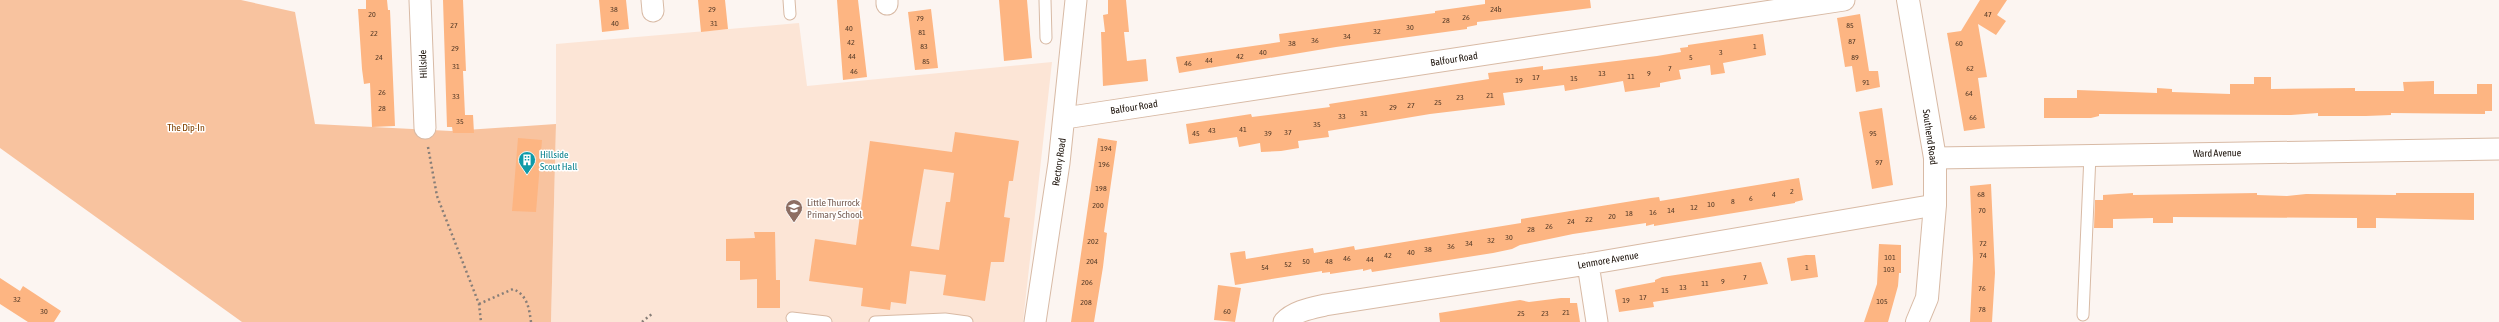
<svg xmlns="http://www.w3.org/2000/svg" width="2499" height="322" viewBox="0 0 2499 322" font-family="'Asap Condensed',sans-serif">
  <style>
    .built { fill: #fce5d6 }
    .green { fill: #f8c39f }
    .building { fill: #fdb582; fill-rule: evenodd }
    .lines { fill: none; stroke-linecap: round; stroke-linejoin: round }
    .lane-casing { stroke: #d8baa5; stroke-width: 13 }
    .street-casing { stroke: #d8baa5; stroke-width: 23 }
    .primary-casing { stroke: #d8baa5; stroke-width: 24 }
    .path { stroke: #877e78; stroke-width: 2.5; stroke-dasharray: 2 3; stroke-linecap: butt }
    .lane { stroke: #fff; stroke-width: 11 }
    .street { stroke: #fff; stroke-width: 21 }
    .primary { stroke: #fff; stroke-width: 22 }
    .labels { text-anchor: middle; dominant-baseline: central; stroke-width: 3; stroke-linejoin: round; paint-order: stroke }
    .number-label { font-size: 8px; fill: #543a27 }
    .street-label { font-size: 10px; fill: #1b1109; stroke: #fff }
    .park-label { font-size: 10px; fill: #804100; stroke: #fff }
    .culture-label { font-size: 10px; fill: #0d838f; stroke: #fff; text-anchor: start }
    .education-label { font-size: 10px; fill: #785e54; stroke: #fff; text-anchor: start }
  </style>
  <rect width="100%" height="100%" fill="#fcf5f1"/>
  <path class="built" d="M799,23L807,86L1052,62L1023,322H551L556,124V44Z"/>
  <path class="green" d="M0,0H241L295,12L315,124L451,131L556,124L551,322H242L0,148Z"/>
  <path class="building" d="M366,0H387L388,10H390L395,126L372,127L370,83L364,84L362,69L358,9H366Z
    M443,0H463L466,71H463L465,115H473L474,133H453L452,127H447Z
    M599,0H626L629,29L602,32Z
    M698,0H725L728,29L701,32Z
    M837,0H858L867,77L843,80Z
    M999,0H1027L1032,58L1004,61Z
    M1108,0H1126L1129,32H1124L1127,61L1146,59L1148,81L1103,86L1101,32H1105L1103,15L1108,14Z
    M1485,0H1590L1591,8L1477,22V25L1467,27V29L1336,47L1179,73L1176,57L1280,42L1279,34L1435,13V11L1485,4Z
    M1980,0H2007L1997,15L2006,21L1996,35L1978,24L1987,77L1978,78L1985,128L1964,131L1947,33L1961,31Z
    M931,9L938,68L915,70L908,12Z
    M1860,14L1869,71H1878L1880,87L1856,92L1852,66L1845,67L1837,18Z
    M1763,34L1766,55L1723,63L1725,73L1711,75L1710,65L1679,70L1681,79L1660,83V87L1625,92L1623,81L1565,91L1564,85L1503,93L1505,105L1430,114L1328,131L1329,137L1298,141L1299,148L1281,151L1261,152L1260,143L1239,147L1237,137L1189,144L1186,124L1251,114L1252,117L1330,107L1329,104L1489,79L1488,73L1543,66V70L1657,56L1681,52L1680,48L1688,47V45Z
    M2254,77H2271V89L2355,88V91H2404L2403,82L2434,81V94H2477V84H2492V111H2485V114L2391,113V115L2366,116H2318V113L2291,115L2099,114V116L2091,118H2044V98H2077V90L2157,93V88L2172,89V92L2230,94V84H2254Z
    M1882,108L1893,185L1872,189L1859,112Z
    M955,132L1019,141L1013,181H1009L1004,217L1010,218L1004,262H991L985,301L943,295L946,275L910,271L906,304L891,302L890,310L861,306L863,288L809,281L815,239L856,245L870,141L952,152ZM924,169L954,173L950,202H946L939,250L911,246Z
    M518,138L542,140L536,212L512,211Z
    M1098,138L1117,141L1104,232L1107,233L1103,267L1094,322H1071Z
    M1799,178L1803,200L1795,202V203L1654,226V224L1646,226V223L1573,234L1520,245L1512,249L1493,253L1372,272L1371,269L1363,271V269L1330,274V272L1322,273V271L1235,285L1230,253L1245,251L1246,259L1313,248L1314,253L1354,246L1355,250L1521,223V219L1651,198L1659,197L1660,201Z
    M1991,184L1995,273L1992,322H1970L1973,259L1970,186Z
    M2133,193V195L2257,193V195L2287,196L2306,194L2396,195V193H2474V220L2376,218V228H2357V218L2173,217V223H2153V218L2113,219V228H2094L2095,200H2103V195Z
    M754,232H775L776,280H780V308H757V279L740,280V261H726V239L755,238Z
    M1879,244L1901,245V273H1899L1898,286L1888,322H1864L1877,284Z
    M1806,255H1815L1818,277L1791,281L1787,258Z
    M1761,262L1768,284L1653,302L1654,307L1619,312L1615,290L1623,288L1655,282V280L1662,277Z
    M0,278L20,291L23,286L61,311L54,322H28L0,304Z
    M1218,285L1241,288L1235,322L1214,320Z
    M1561,298H1570V303H1577L1580,322H1440L1439,313L1520,300L1529,302Z"/>
  <g class="lines">
    <defs>
      <path id="lane" d="M789,0L790,14
        M1045,0L1046,38
        M2083,315L2090,155
        M792,318L826,322
        M875,322L945,319L967,322"/>
      <path id="street" d="M420,0L425,128
        M652,0L653,11
        M887,0V4
        M1065,118L1844,0
        M1935,158L2499,149
        M1588,264L1597,322
        M1035,322L1059,163L1076,0
        M1284,322C1294,311 1312,308 1325,305L1588,264L1935,205"/>
      <path id="primary" d="M1908,0L1935,158V205L1927,298L1917,322"/>
    </defs>
    <use href="#lane" class="lane-casing"/>
    <use href="#street" class="street-casing"/>
    <use href="#primary" class="primary-casing"/>
    <path class="path" d="M428,147L437,196L479,304L481,322
      M479,304L513,289C527,295 529,307 531,322
      M642,322L653,313"/>
    <use href="#lane" class="lane"/>
    <use href="#street" class="street"/>
    <use href="#primary" class="primary"/>
  </g>
  <defs>
    <symbol id="building-pin" viewBox="-11 -11 22 30"><path d="M0 17L-7.5 6A9.5 9.5 0 1 1 7.5 6Z" fill="#0f9aa8" stroke="#fff"/><path d="M-4-6H4V6H1V3H-1V6H-4ZM-2.5-4.3h1.7v1.8h-1.7ZM.8-4.3h1.7v1.8H.8ZM-2.5-1h1.7V.8h-1.7ZM.8-1h1.7V.8H.8Z" fill="#fff"/></symbol>
    <symbol id="school-pin" viewBox="-11 -11 22 30"><path d="M0 17L-7.5 6A9.5 9.5 0 1 1 7.5 6Z" fill="#8d6e63" stroke="#fff"/><path d="M0-5L7-2L0 1L-7-2ZM-4 1L0 2.5L4 1V4Q0 6-4 4Z" fill="#fff"/></symbol>
  </defs>
  <g fill-rule="evenodd">
    <use href="#building-pin" x="517" y="150" width="20" height="27"/>
    <use href="#school-pin" x="784" y="198" width="20" height="27"/>
  </g>
  <g class="labels">
    <g class="number-label">
      <text x="614" y="9">38</text>
      <text x="712" y="9">29</text>
      <text x="1496" y="9">24b</text>
      <text x="372" y="14">20</text>
      <text x="1988" y="14">47</text>
      <text x="1466" y="17">26</text>
      <text x="920" y="18">79</text>
      <text x="1446" y="20">28</text>
      <text x="615" y="23">40</text>
      <text x="714" y="23">31</text>
      <text x="454" y="25">27</text>
      <text x="1850" y="25">85</text>
      <text x="1410" y="27">30</text>
      <text x="849" y="28">40</text>
      <text x="1377" y="31">32</text>
      <text x="922" y="32">81</text>
      <text x="374" y="33">22</text>
      <text x="1347" y="36">34</text>
      <text x="1315" y="40">36</text>
      <text x="1852" y="41">87</text>
      <text x="851" y="42">42</text>
      <text x="1292" y="43">38</text>
      <text x="1959" y="43">60</text>
      <text x="924" y="46">83</text>
      <text x="1755" y="46">1</text>
      <text x="455" y="48">29</text>
      <text x="1263" y="52">40</text>
      <text x="1721" y="52">3</text>
      <text x="852" y="56">44</text>
      <text x="1240" y="56">42</text>
      <text x="379" y="57">24</text>
      <text x="1691" y="57">5</text>
      <text x="1855" y="57">89</text>
      <text x="1209" y="60">44</text>
      <text x="926" y="61">85</text>
      <text x="1188" y="63">46</text>
      <text x="456" y="66">31</text>
      <text x="1670" y="68">7</text>
      <text x="1970" y="68">62</text>
      <text x="854" y="71">46</text>
      <text x="1602" y="73">13</text>
      <text x="1649" y="73">9</text>
      <text x="1631" y="76">11</text>
      <text x="1536" y="77">17</text>
      <text x="1574" y="78">15</text>
      <text x="1519" y="80">19</text>
      <text x="1866" y="82">91</text>
      <text x="382" y="92">26</text>
      <text x="1969" y="93">64</text>
      <text x="1490" y="95">21</text>
      <text x="456" y="96">33</text>
      <text x="1460" y="97">23</text>
      <text x="1438" y="102">25</text>
      <text x="1411" y="105">27</text>
      <text x="1393" y="107">29</text>
      <text x="382" y="108">28</text>
      <text x="1364" y="113">31</text>
      <text x="1342" y="116">33</text>
      <text x="1973" y="117">66</text>
      <text x="460" y="121">35</text>
      <text x="1317" y="124">35</text>
      <text x="1243" y="129">41</text>
      <text x="1212" y="130">43</text>
      <text x="1288" y="132">37</text>
      <text x="1196" y="133">45</text>
      <text x="1268" y="133">39</text>
      <text x="1873" y="133">95</text>
      <text x="1106" y="148">194</text>
      <text x="1879" y="162">97</text>
      <text x="1104" y="164">196</text>
      <text x="1101" y="188">198</text>
      <text x="1792" y="191">2</text>
      <text x="1774" y="194">4</text>
      <text x="1981" y="194">68</text>
      <text x="1751" y="198">6</text>
      <text x="1733" y="201">8</text>
      <text x="1711" y="204">10</text>
      <text x="1098" y="205">200</text>
      <text x="1694" y="207">12</text>
      <text x="1671" y="210">14</text>
      <text x="1982" y="210">70</text>
      <text x="1653" y="212">16</text>
      <text x="1629" y="213">18</text>
      <text x="1612" y="216">20</text>
      <text x="1589" y="219">22</text>
      <text x="1571" y="221">24</text>
      <text x="1549" y="226">26</text>
      <text x="1531" y="229">28</text>
      <text x="1509" y="237">30</text>
      <text x="1491" y="240">32</text>
      <text x="1093" y="241">202</text>
      <text x="1469" y="243">34</text>
      <text x="1983" y="243">72</text>
      <text x="1451" y="246">36</text>
      <text x="1428" y="249">38</text>
      <text x="1411" y="252">40</text>
      <text x="1388" y="255">42</text>
      <text x="1983" y="255">74</text>
      <text x="1890" y="257">101</text>
      <text x="1347" y="258">46</text>
      <text x="1370" y="259">44</text>
      <text x="1092" y="261">204</text>
      <text x="1306" y="261">50</text>
      <text x="1329" y="261">48</text>
      <text x="1288" y="264">52</text>
      <text x="1265" y="267">54</text>
      <text x="1807" y="267">1</text>
      <text x="1889" y="269">103</text>
      <text x="1745" y="277">7</text>
      <text x="1723" y="281">9</text>
      <text x="1087" y="282">206</text>
      <text x="1705" y="283">11</text>
      <text x="1683" y="287">13</text>
      <text x="1982" y="288">76</text>
      <text x="1665" y="290">15</text>
      <text x="1643" y="297">17</text>
      <text x="17" y="299">32</text>
      <text x="1626" y="300">19</text>
      <text x="1882" y="301">105</text>
      <text x="1086" y="302">208</text>
      <text x="1982" y="309">78</text>
      <text x="44" y="311">30</text>
      <text x="1227" y="311">60</text>
      <text x="1566" y="312">21</text>
      <text x="1521" y="313">25</text>
      <text x="1545" y="313">23</text>
    </g>
    <g class="street-label">
      <text transform="translate(1454 59) rotate(-9)">Balfour Road</text>
      <text transform="translate(423 64) rotate(-92)">Hillside</text>
      <text transform="translate(1134 107) rotate(-9)">Balfour Road</text>
      <text transform="translate(1930 137) rotate(82)">Southend Road</text>
      <text transform="translate(2217 153) rotate(-1)">Ward Avenue</text>
      <text transform="translate(1059 162) rotate(-82)">Rectory Road</text>
      <text transform="translate(1608 260) rotate(-10)">Lenmore Avenue</text>
    </g>
    <g class="park-label">
      <text x="186" y="127">The Dip-In</text>
    </g>
    <g class="culture-label">
      <text x="540" y="154">Hillside<tspan x="540" dy="12">Scout Hall</tspan></text>
    </g>
    <g class="education-label">
      <text x="807" y="202">Little Thurrock<tspan x="807" dy="12">Primary School</tspan></text>
    </g>
  </g>
</svg>
